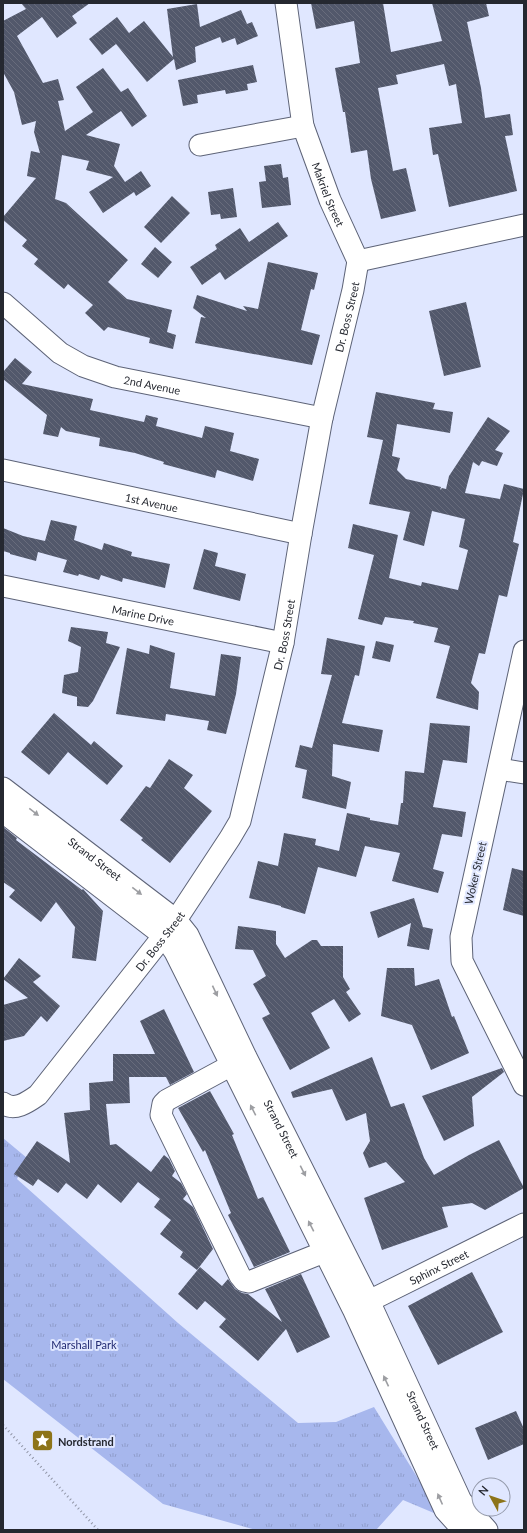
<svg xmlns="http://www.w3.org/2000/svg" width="527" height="1533" viewBox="0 0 527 1533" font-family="Lato,sans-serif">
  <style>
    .grass { fill: url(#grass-tufts) }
    .building { fill: url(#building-back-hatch) }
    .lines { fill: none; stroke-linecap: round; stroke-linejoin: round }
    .minor-casing { stroke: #5d6377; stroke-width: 23 }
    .path { stroke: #9095a6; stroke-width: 2.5; stroke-dasharray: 1 3; stroke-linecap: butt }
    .minor { stroke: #fff; stroke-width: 21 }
    .oneway { fill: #9d9ea2 }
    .labels { text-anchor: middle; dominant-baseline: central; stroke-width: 4; stroke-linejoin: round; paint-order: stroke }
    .street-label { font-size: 11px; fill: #252830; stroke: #e0e7ff }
    .park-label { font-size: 11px; fill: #202972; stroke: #e0e7ff }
    .poi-label { font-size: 11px; font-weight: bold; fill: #252830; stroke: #e0e7ff; text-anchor: start }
  </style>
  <defs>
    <pattern id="grass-tufts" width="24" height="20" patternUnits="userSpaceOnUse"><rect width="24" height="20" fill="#a7b7ed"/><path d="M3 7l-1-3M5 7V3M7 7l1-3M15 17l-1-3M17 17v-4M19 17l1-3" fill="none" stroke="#909dcc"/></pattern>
    <pattern id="building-back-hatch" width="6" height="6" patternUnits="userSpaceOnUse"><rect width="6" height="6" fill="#52586b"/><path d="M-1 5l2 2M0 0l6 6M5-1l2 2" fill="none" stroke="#686c7c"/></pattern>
  </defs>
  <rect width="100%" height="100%" fill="#e0e7ff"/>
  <path class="grass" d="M3,1138L27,1158L17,1179L178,1323L298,1423L336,1422L374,1407L441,1516L403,1500L377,1529L256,1530L163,1504L3,1379Z"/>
  <path class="building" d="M21,3H90L72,16L77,23L57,38L42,17L17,36L43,83L58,79L64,100L58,101L65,131L93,112L76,87L103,68L121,92L128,88L147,116L132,127L121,111L86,135L120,144L114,166L125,182L141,171L151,186L136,196L134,192L103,213L89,192L113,177L86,170L89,161L62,155L55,199L66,203L128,260L108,282L127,299L172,310L167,332L176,335L173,349L149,343L150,338L108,327L104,331L85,313L93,305L68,284L64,289L34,264L38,259L22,246L27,240L3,220V217L36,178L27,176L31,151L40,153L34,132L36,121L22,125L14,92L3,72V21L26,9Z
    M311,3H383L391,52L442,41L432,3H486L489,16L467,22L481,88L485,118L510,114L513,135L505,136L517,191L449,207L438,154L433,155L429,128L462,123L456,84L449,86L444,64L396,75L398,84L378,88L393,171L406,168L416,211L381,219L371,179L367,150L351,153L345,112H343L335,68L360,63L354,21L316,29Z
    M197,4L200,27L241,10L247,24L252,22L258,36L237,45L235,38L222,43L220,37L195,47L196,62L176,70L174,59L147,82L116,44L102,55L89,39L117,17L129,33L144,21L173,57L167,9Z
    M253,65L257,82L247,84L248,90L226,94L225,90L197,95L198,103L183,106L178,80Z
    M281,164L283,178L288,177L291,205L262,208L259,182L266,181L264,166Z
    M233,188L237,217L221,219L220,214L211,215L208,192Z
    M172,196L190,213L161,243L144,227Z
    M278,222L288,236L225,280L220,272L202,285L190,267L217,249L215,245L240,228L249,242Z
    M155,247L172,262L158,278L141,264Z
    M268,262L318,273L314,290L311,289L301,330L320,335L312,365L195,343L201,317L206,318L193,308L197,295L247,311L243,306L258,309Z
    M466,302L481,367L444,376L429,311Z
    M15,358L32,372L22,384L93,399L90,410L144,422L146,415L158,418L156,426L202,438L205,426L234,433L230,451L259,459L253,481L217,470L215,478L163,464L164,462L135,453L99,446L100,438L66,431L61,427L58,437L43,434L47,415L3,379V372Z
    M376,392L435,403L433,409L453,412L450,433L397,424L392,456L400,458L397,470L406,479L441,487L440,490L442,488L446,489L449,476L488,417L510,431L495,450L503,453L497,466L482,461L479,466L473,462L465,493L500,499L504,484L524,489L513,542L519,544L507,597L499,595L485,654L479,653L471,683L479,692L478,710L436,698L450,646L434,642L438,628L413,623L414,621L385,617L382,625L358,619L374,555L348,548L353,524L398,535L389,578L421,586L422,582L458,590L468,550L459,547L465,519L432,511L424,546L403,540L410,512L369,504L383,440L367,437Z
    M51,520L77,526L74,540L102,550L104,543L132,552L131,556L170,564L165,588L123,578L122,582L101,575L99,580L79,574L78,576L63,572L67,560L38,552L36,561L10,554V553L3,551V528L23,536L45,541Z
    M204,549L218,553L215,566L246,574L240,601L193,589Z
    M71,627L108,632L106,643L120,647L93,701L88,707L77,706V697L62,693L64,675L78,672L81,647L68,641Z
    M327,638L365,646L359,676L355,675L342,723L383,730L379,752L333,744L332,776L351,782L346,809L302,798L307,770L295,767L300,745L312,748L332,675L321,674Z
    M376,641L394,645L390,662L372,658Z
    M150,645L175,653L170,688L215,696L221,654L241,657L236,694L226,734L207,730L209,721L166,714L165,721L116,714L127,648L149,654Z
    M54,713L91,745L94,741L123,766L107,785L68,752L49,775L21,752Z
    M430,723L470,726L467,763L443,760L433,807L466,812L462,837L442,834L433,869L444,872L438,893L392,881L400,853L365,846L356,877L318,867L305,914L281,907V906L249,898L258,861L278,866L284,833L316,839L315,845L339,851L347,813L370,818V820L398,825L401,803H403L405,771L424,773Z
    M169,759L193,775L184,788L212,811L170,863L141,840L143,838L120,820L146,786L150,788Z
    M3,827L17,838L16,840L82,890L83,889L103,911L96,961L72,958L75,927L56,902L41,922L9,897L15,890L3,882Z
    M512,868L524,871V916L503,910Z
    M414,898L423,927L433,929L429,950L407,946L411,923L378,938L370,912Z
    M238,926L276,931V944L285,958L312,940H317L321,946H343V977L350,989L346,992L361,1014L349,1022L334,999L311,1013L330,1048L290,1070L262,1018L270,1014L253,984L266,976L253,950L235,949Z
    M19,958L41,976L33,982L60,1006L47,1022L41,1016L24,1036L3,1041V1005L28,998L3,979Z
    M387,968H414L415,986L439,979L452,1017L454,1016L469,1053L431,1070L412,1025L381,1016Z
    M164,1009L194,1072L170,1085L166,1077H129L130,1103L106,1104L110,1145L116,1144L151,1172L164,1155L169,1159L175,1171L172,1176L181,1183L187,1194L183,1199L193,1207L213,1249L197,1270L180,1257L183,1252L160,1234L171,1220L154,1207L160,1199L138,1182L121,1203L98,1184L87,1199L66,1183L58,1193L38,1179L33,1186L14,1174L37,1141L70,1163L64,1113L90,1110L89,1083L113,1081V1054H155L140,1021Z
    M372,1057L391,1107L404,1103L424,1158L434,1175L469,1155L499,1140L524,1188L485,1210L472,1203L442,1207L448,1227L382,1250L364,1198L405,1182L386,1162L369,1168L363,1153L370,1141L366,1113L346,1121L332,1089L293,1098L291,1092Z
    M502,1068L504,1072L472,1097L474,1126L444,1141L422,1096Z
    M210,1091L234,1134L232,1135L258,1199L263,1197L290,1252L254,1267L228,1215L231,1213L205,1150L203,1152L178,1108Z
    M200,1267L222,1286L228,1279L235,1289L242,1293L248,1294L282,1322L265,1289L301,1274L330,1337L297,1353L286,1329L258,1361L219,1327L226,1319L205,1301L197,1310L178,1294Z
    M472,1272L503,1332L438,1365L408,1306Z
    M516,1411L524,1429V1444L488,1460L475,1428Z"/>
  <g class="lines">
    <defs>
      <g id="minor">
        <path id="s1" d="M286,3L303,126L330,200L358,261"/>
        <path d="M200,145L303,126"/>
        <path d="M358,261L524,225"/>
        <path id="s2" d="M3,303L60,353L83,366L115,377L322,418"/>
        <path id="s3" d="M3,470L301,534"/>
        <path id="s4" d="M3,586L283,643"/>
        <path d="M524,651L461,937L462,961L524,1085"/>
        <path d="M499,769L524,773"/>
        <path id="s5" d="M3,788L176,920L188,935L246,1057L369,1301L461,1501L487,1530"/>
        <path d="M3,812L164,936L175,952L353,1309L445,1510L463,1530"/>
        <path d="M230,1066L167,1100L163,1104L161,1115L240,1276L244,1281L249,1282L324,1252"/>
        <path id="s6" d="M3,1103C14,1112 28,1102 38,1095L176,920L230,838L240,821L283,643L301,534L322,418L353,290L358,261"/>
        <path id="s7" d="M357,1307L524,1224"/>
      </g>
    </defs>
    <use href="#minor" class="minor-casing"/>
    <path class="path" d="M3,1425L98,1530"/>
    <use href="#minor" class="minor"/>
  </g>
  <defs><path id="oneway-solid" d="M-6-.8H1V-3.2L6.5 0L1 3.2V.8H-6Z"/></defs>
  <g class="oneway">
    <use href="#oneway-solid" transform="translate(34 812) rotate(38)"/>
    <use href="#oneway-solid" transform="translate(137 891) rotate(38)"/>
    <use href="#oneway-solid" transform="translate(215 991) rotate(65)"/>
    <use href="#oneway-solid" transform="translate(253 1110) rotate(-117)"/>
    <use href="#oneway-solid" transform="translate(303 1171) rotate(63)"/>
    <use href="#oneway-solid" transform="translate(311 1226) rotate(-117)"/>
    <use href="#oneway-solid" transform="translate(386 1381) rotate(-115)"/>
    <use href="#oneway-solid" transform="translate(440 1499) rotate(-114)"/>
  </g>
  <defs>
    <symbol id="sight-square" viewBox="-11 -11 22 22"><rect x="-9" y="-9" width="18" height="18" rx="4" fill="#8d7419" stroke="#e0e7ff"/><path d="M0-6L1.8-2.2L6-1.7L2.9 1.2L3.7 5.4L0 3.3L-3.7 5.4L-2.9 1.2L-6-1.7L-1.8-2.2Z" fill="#fff"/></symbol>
  </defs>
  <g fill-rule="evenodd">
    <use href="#sight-square" x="30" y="1428" width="25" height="25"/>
  </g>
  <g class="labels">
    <g class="street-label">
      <text stroke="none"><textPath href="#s1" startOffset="197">Makriel Street</textPath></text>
      <text stroke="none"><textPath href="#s6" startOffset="895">Dr. Boss Street</textPath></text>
      <text stroke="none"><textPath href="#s2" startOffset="174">2nd Avenue</textPath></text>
      <text stroke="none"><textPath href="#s3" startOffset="152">1st Avenue</textPath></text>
      <text stroke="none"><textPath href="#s4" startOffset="143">Marine Drive</textPath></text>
      <text stroke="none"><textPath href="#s6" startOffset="571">Dr. Boss Street</textPath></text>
      <text stroke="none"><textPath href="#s5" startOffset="116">Strand Street</textPath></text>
      <text transform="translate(475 873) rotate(-77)">Woker Street</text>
      <text stroke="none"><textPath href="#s6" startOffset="235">Dr. Boss Street</textPath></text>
      <text stroke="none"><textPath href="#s5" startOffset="452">Strand Street</textPath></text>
      <text stroke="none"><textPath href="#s7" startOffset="91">Sphinx Street</textPath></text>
      <text stroke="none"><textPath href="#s5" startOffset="776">Strand Street</textPath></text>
    </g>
    <g class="park-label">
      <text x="84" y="1344">Marshall Park</text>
    </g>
    <g class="poi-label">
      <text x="58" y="1441">Nordstrand</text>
    </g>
  </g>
  <rect width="527" height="1533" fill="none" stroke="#252830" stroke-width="8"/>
  <g transform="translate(491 1497) rotate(310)"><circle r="19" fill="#e0e7ff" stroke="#959bac"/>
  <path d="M0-3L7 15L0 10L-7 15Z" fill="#8d7419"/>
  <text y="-6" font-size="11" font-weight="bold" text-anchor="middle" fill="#252830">N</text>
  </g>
</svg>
